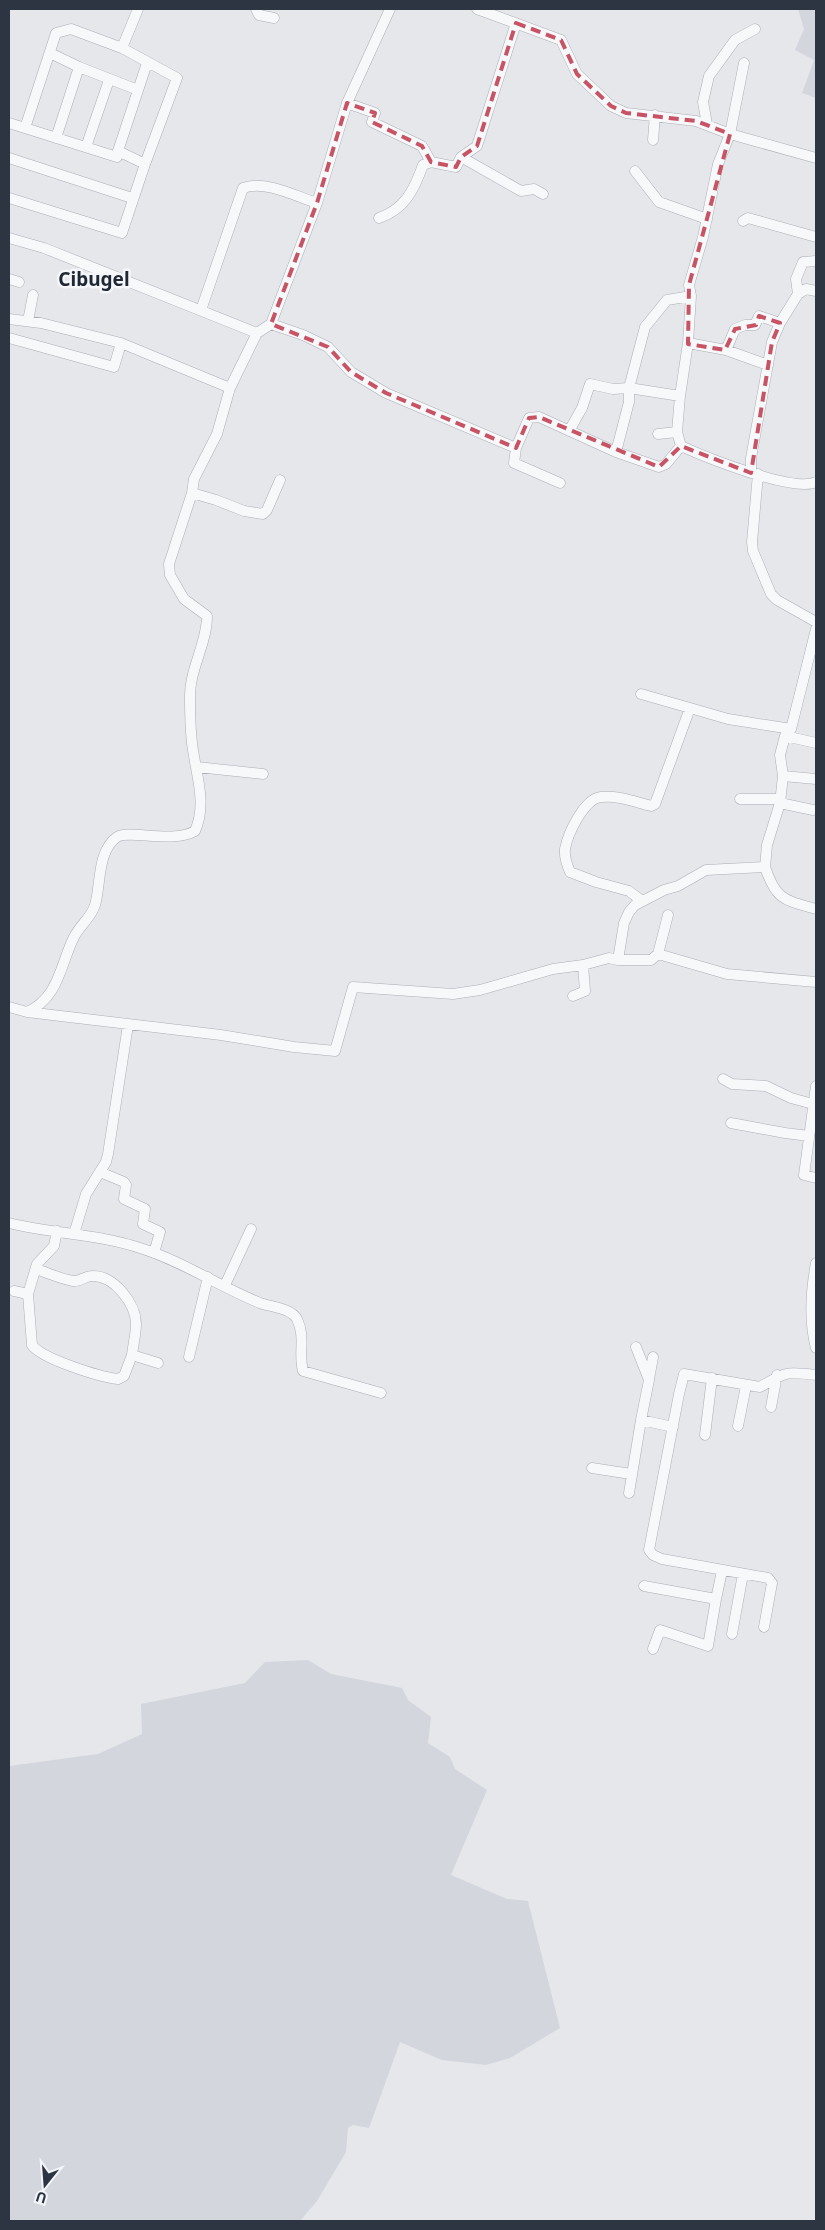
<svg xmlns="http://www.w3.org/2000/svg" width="825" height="2230" viewBox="0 0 825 2230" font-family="'Noto Sans',sans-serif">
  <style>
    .built { fill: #d3d6dd }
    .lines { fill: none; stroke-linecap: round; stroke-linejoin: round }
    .minor-casing { stroke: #aaaeb5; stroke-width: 11 }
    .minor { stroke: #f7f8fa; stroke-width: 10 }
    .marked { fill: none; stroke: #c75364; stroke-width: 4; stroke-dasharray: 10 6; stroke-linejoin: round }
    .labels { text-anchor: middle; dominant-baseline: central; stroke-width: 5; stroke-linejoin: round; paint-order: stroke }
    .quarter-label { font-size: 19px; font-weight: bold; fill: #1f2634; stroke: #f4f6f9 }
  </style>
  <rect width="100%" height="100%" fill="#e5e7eb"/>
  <path class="built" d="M798,9H816V98L802,93L814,60L795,50L804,29Z
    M308,1660L331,1674L402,1688L408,1700L431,1717L428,1743L450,1757L455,1769L487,1790L451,1875L507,1899L528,1901L560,2028L510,2058L486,2065L442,2060L400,2042L369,2128L353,2125L348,2128L346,2152L317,2201L300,2221H9V1766L98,1754L142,1734L141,1704L245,1683L265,1662Z"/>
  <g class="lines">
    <defs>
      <path id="minor" d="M256,9L259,15L274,18
        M477,9L561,40L577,74L611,106L626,113L696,121L730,134L744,63
        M122,48L138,9
        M50,53L79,67L138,90
        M347,103L375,113L372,122L422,146L431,162
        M9,123L117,157L118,151L145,164L122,233L9,198
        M707,124L703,102L709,76L735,40L755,29
        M25,128L56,33L71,29L122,48L177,78L145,164
        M56,138L79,67
        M653,140L655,115
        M86,147L109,80
        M118,151L147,63
        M461,157L477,146L516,23
        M9,158L132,198
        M635,171L659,202L707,219
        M379,218C405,209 414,190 423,165L431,162L456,167L461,157L521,191L534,189L543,194
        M743,221L748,218L816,237
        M9,238L44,248L257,333L271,324L317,203L347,103L390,9
        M9,279L19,282
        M798,294L806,289L816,291
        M201,310L243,188C266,180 295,196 317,203
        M9,319L41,323L121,343L230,388
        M28,321L33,295
        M271,324L303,335L328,347L351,372L386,393L516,448L529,418L539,417L616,452L659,467L666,464L681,446L677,432L680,396L688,343L691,296L689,285L703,237L718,164L730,134L816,158
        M9,338L114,367L121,343
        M688,343L726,350L735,329L745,325H755L759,316L780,323
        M726,350L768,365
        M569,431L582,408L590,384L613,389L629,388L680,396
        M658,434L677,432
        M681,446C705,457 794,493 816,482
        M516,448L514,463L560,483
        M616,452L629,402V388L645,327L667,300L691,296
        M751,473V458L772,342L780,323L798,294L796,279L803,262L816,261
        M758,474L752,542L753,551L771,594L777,600L816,622
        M192,493L216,500L244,511L263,514L267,510L280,480
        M641,694L690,708
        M785,736L816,743
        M197,767L263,774
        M783,776L816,779
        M740,799H780
        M780,803L813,810
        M765,867C776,900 784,900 816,909
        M642,901L629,891L596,882L570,872C567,865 564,857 565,849C568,833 584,799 601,797C618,795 635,802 651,806L655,804L690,708L728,719L791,729
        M658,954L727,974L816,982
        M618,960H651L658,954L668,915
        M573,996L585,991L583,965
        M9,1007L27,1012L221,1035L294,1047L335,1051L353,987L453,994L480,990L553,969L583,965L609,958L618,960L624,923L629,912L635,905L664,890L678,886L706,870L765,867L767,845L780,803L783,776L780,755L785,736L791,729L816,629
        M27,1012C59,998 60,965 74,937C80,925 91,918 95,905C101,885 97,851 117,837C128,829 173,844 195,831C206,806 198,781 194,756C191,741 190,714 190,698C189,670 207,644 207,616L184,599L170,575L169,564L192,493L194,479L217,434L230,388L257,333
        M723,1079L732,1084L766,1086L791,1098L813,1104
        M816,1086L804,1175L816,1178
        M731,1123L785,1133L809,1136
        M100,1172L124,1182L126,1185L124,1199L145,1209L143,1224L160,1232L154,1253
        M9,1223C53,1234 100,1234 143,1249C184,1262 220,1287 260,1303C271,1307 291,1308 297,1319C306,1338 298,1353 303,1371L381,1393
        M74,1234L86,1194L106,1162L108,1154L128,1025
        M816,1263C811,1290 809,1322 816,1348
        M36,1269C48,1273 61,1279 73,1281C80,1282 85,1276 92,1276C114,1275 136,1304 136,1324C136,1334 133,1345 132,1355
        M225,1285L251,1229
        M14,1291L28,1294L37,1264L54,1246L57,1231
        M28,1294L32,1345C42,1359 100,1377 118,1379L124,1376L132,1355L158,1363
        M636,1347L649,1380L641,1420
        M189,1357L208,1277
        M649,1379L653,1357
        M771,1407L777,1375
        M738,1426L746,1386
        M705,1435L712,1378
        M592,1468L631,1474
        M629,1493L641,1420L673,1427
        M644,1586L716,1599L722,1571
        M764,1627L772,1583L768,1578L662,1559L653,1555L649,1550L679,1394L684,1374L760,1387C786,1372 785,1371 816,1375
        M732,1634L743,1574
        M653,1649L660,1630L708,1646L716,1599"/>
    </defs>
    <use href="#minor" class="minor-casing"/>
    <use href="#minor" class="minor"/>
  </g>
  <path class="marked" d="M516,23L561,40L577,74L611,106L626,113L696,121L730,134L689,285L688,344L725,350L735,329L756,325L759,316L780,323L772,342L751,473L681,446L659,467L539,417L529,418L516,448L386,393L351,372L328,347L271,324L317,203L347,103L375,113L372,122L422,146L431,162L456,167L461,157L477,146Z"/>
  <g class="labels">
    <g class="quarter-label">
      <text x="94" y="279">Cibugel</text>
    </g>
  </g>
  <rect width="825" height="2230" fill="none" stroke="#2d3543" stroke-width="20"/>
  <g transform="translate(45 2185) rotate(197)" stroke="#f4f6f9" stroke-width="4" paint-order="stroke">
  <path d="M0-4L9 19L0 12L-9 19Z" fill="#2d3543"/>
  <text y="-8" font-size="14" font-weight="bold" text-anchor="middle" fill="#2d3543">U</text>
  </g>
</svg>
